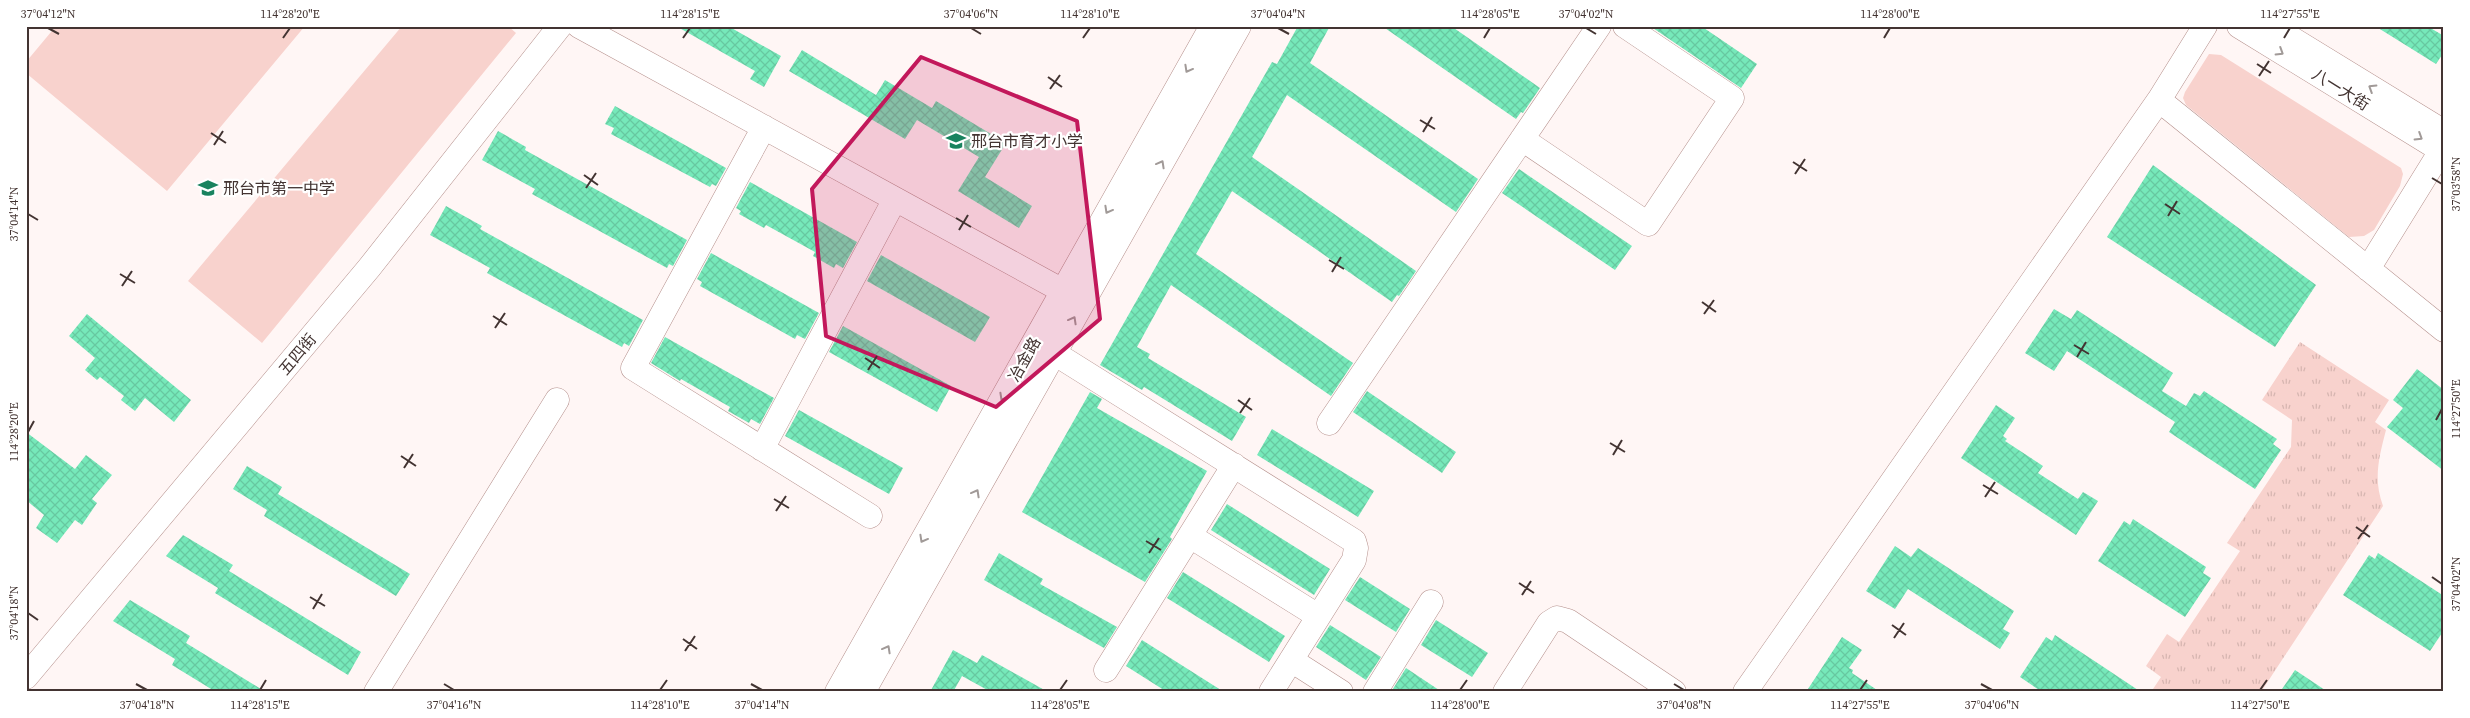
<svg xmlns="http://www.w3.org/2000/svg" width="2470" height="718" viewBox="0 0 2470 718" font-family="'Source Serif 4','Noto Sans SC',serif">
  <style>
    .grass { fill: url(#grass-tufts) }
    .park { fill: #f8d2cd }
    .building { fill: url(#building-cross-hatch) }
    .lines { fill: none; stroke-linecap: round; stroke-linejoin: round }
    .minor-casing { stroke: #b48f8b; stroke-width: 25 }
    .minor { stroke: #fff; stroke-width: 24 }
    .oneway { stroke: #a19a98 }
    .marked { fill: #c2185b; fill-opacity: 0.2; stroke: #c2185b; stroke-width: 4; stroke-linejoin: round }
    .ticks { fill: none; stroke: #433432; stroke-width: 2 }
    .labels { text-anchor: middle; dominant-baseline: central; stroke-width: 4.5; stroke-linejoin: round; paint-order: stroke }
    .street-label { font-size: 16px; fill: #433432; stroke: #fff }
    .poi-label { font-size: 16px; fill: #433432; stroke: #fff; text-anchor: start }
    .neatline { fill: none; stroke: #433432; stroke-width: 2 }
    .ticks-label { font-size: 12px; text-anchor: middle; fill: #433432 }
  </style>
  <defs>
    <pattern id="grass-tufts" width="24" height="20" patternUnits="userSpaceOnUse" patternTransform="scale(1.25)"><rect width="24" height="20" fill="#f8d2cd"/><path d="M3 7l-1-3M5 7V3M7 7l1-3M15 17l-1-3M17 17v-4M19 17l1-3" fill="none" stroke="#d6b5b0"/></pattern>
    <pattern id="building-cross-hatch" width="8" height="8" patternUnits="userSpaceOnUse" patternTransform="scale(1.25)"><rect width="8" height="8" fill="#76e9ba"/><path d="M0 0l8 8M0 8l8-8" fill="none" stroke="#67c8a0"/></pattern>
  </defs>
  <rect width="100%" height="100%" fill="#fff6f5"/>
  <path class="grass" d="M2300,342L2389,400L2375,422L2386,430C2379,457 2373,479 2383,506L2261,692H2151L2161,677L2146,666L2167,634L2179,642L2240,551L2227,543L2291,447L2292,420L2262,400Z"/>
  <path class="park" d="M56,26H305L167,191L26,73V62Z
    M402,26H508L516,33L262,343L188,281Z
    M2209,54L2221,55L2401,168L2403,174L2400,186L2374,230L2364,236L2349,237L2186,105L2183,98L2185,92Z"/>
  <path class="building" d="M676,26H728L781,56L764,87L750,79L755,71Z
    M1298,26H1330L1310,63L1478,179L1456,212L1287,95L1252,157L1416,271L1399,296L1397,295L1392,302L1232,191L1196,254L1353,363L1331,396L1171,285L1137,347L1150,354L1148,358L1246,417L1232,441L1144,387L1142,390L1100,365L1272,62L1277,64Z
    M1382,26H1451L1540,88L1523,113L1521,112L1516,119Z
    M1650,26H1701L1757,64L1741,88Z
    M2375,26H2427L2444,36V52L2436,64Z
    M802,50L876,95L885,80L932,108L936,101L1006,143L985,177L1032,206L1019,228L958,191L979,157L917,120L905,139L789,71Z
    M615,106L726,168L716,186L712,184L710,187L611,134L614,128L605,124Z
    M498,131L526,147L525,150L687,240L673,266L669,264L667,268L552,205L532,194L535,189L482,160Z
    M2153,165L2316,285L2275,347L2107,237Z
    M1519,169L1632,246L1615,270L1502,193Z
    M750,182L857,242L843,268L836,264L834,268L813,256L815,252L766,225L764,228L739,214L741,211L736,208Z
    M446,206L482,226L480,229L643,320L629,346L624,343L622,347L507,284L487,273L490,268L430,235Z
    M711,253L819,313L805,339L797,335L795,339L700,286L702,282L697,279Z
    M881,255L990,317L975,342L867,281Z
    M2054,309L2071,319L2077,310L2173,373L2162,391L2186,406L2194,393L2200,396L2204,391L2277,439L2273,444L2281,450L2255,489L2169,432L2175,422L2067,351L2054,371L2025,353Z
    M87,314L191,400L174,422L145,398L135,411L121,400L124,396L100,377L97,380L85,370L95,358L69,336Z
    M843,326L951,386L937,412L829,352Z
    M665,337L774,398L760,424L751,419L749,423L728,411L730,407L681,379L680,381L651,363Z
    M2417,369L2444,390V471L2387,427L2403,408L2393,400Z
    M1367,391L1456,452L1442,473L1353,412Z
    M1090,392L1102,399L1097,408L1207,471L1170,537L1172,539L1145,582L1022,512Z
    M1996,405L2015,418L2003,436L2007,439L2005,441L2043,466L2038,473L2078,499L2083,492L2098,501L2076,535L1961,458Z
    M799,410L903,468L889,494L785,436Z
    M1272,429L1374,491L1358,517L1257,455Z
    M26,432L75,469L86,455L112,475L92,499L97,503L82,525L75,520L57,543L36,528L44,515L26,500Z
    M247,466L282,487L278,494L410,574L396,596L264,516L267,510L233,489Z
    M1227,504L1330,569L1314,595L1211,530Z
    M2133,519L2206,567L2203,573L2211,578L2185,617L2098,561L2124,521L2130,525Z
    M183,535L233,565L229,571L361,652L348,675L215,593L218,588L166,556Z
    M1895,546L1911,557L1918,548L2014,611L2003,629L2010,633L2000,649L1908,589L1895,609L1866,591Z
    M999,553L1043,579L1040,584L1117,627L1104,648L984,580Z
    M2378,553L2444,596V630L2430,651L2343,595L2369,555L2375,559Z
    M1183,572L1285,636L1269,662L1167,598Z
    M1360,577L1410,609L1396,632L1345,600Z
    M130,600L190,636L186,643L266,692H216L172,665L175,659L113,621Z
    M1436,620L1488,653L1472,677L1421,645Z
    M1330,625L1381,657L1366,680L1316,647Z
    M2055,635L2099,664L2141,692H2042L2020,677L2046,637L2052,641Z
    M1842,637L1862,650L1849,668L1853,670L1852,673L1880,692H1806Z
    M1142,640L1224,692H1167L1126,666Z
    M953,650L977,663L982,655L1048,692H991L962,676L953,692H930Z
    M1406,668L1442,692H1391Z
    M2295,670L2328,692H2280Z"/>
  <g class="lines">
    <defs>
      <path id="minor" d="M579,26L1063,291
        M2239,26L2444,152
        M2271,26L2444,132
        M2159,100L2444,330
        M764,127L633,368L870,516
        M1522,139L1648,224L1732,98L1625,26
        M2368,269L2444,146
        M1054,353L1354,541L1356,548L1354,560L1271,692
        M1329,423L1599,26
        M762,449L895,199
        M1190,536L1318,616
        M1291,660L1341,692
        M1106,670L1234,465
        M26,677L369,268L560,26
        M376,692L557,400
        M837,692L1212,26
        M863,692L1239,26
        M1375,692L1431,602
        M1505,692L1549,623L1557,618L1568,621L1674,692
        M1745,692L2159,100L2205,26"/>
    </defs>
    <use href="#minor" class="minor-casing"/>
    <use href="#minor" class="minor"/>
  </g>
  <defs><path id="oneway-chevron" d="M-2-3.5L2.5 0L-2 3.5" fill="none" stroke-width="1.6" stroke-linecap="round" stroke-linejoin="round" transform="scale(1.25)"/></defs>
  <g class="oneway">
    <use href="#oneway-chevron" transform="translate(2280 52) rotate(32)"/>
    <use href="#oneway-chevron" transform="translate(1188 69) rotate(119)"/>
    <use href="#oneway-chevron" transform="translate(2372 88) rotate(-148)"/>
    <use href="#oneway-chevron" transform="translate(2419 137) rotate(32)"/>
    <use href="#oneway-chevron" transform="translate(1161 164) rotate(-61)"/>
    <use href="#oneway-chevron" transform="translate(1108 210) rotate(119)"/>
    <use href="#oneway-chevron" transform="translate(1073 320) rotate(-61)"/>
    <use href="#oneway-chevron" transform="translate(1003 397) rotate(119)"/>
    <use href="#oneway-chevron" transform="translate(976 493) rotate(-61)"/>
    <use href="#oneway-chevron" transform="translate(923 539) rotate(119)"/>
    <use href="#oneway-chevron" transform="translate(887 649) rotate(-61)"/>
  </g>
  <path class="marked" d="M921,57L1077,121L1100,319L996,407L826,336L812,189Z"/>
  <path class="ticks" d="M48,28L59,34M971,28L981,34M1278,28L1289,34M1586,28L1596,34M283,38L290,28M683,38L690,28M1083,38L1090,28M1484,38L1490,28M1884,38L1890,28M2284,38L2290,28M2257,64L2271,73M2259,76L2269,61M1048,77L1062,87M1050,89L1060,75M1420,120L1435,129M1423,132L1432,117M211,133L226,143M214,145L223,131M1793,162L1807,171M1795,174L1805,159M584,175L598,185M2432,178L2442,184M586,188L596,173M2165,204L2180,214M28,214L38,220M2168,216L2177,201M956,218L971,227M959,230L968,215M1329,260L1344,269M1332,272L1341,257M120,274L135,283M122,286L132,271M1702,302L1716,312M1704,314L1714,300M493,316L507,325M495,328L505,313M2074,345L2089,354M2077,357L2086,342M865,358L880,368M868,370L877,356M1238,400L1252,410M1240,413L1250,398M2436,420L2442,409M28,432L34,421M1610,443L1625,452M1613,455L1622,440M401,456L416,466M404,468L413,454M1983,485L1998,494M1985,497L1995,482M774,499L789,508M776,511L786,496M2356,527L2370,537M2358,539L2368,525M1146,541L1161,550M1149,553L1159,538M2432,577L2442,584M1519,583L1534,593M1522,595L1531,581M310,597L325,606M313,609L322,594M28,613L38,620M1892,625L1906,635M1894,638L1904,623M683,639L697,649M685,651L695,636M136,684L147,690M444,684L454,690M751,684L762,690M1674,684L1684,690M1981,684L1992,690M260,690L266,680M660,690L667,680M1060,690L1067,680M1460,690L1467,680M1860,690L1867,680M2260,690L2267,680"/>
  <defs>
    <symbol id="school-bare" viewBox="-9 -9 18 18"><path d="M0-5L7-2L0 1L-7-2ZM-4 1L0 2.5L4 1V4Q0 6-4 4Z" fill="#19835f" stroke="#fff" stroke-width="2.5" paint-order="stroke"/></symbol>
  </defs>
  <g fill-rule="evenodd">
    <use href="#school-bare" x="942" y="127" width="28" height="28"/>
    <use href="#school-bare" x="194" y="174" width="28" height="28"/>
  </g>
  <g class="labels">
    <g class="street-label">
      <text transform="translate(2341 89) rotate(32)">八一大街</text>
      <text transform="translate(297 354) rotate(-50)">五四街</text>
      <text transform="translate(1024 359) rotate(-61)">冶金路</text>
    </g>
    <g class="poi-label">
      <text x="971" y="141">邢台市育才小学</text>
      <text x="223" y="188">邢台市第一中学</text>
    </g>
  </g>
  <rect width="2470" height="718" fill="none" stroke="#ffffff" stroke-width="55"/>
  <rect x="28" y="28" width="2414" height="662" class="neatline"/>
  <g class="ticks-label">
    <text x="48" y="18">37°04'12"N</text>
    <text x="290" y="18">114°28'20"E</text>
    <text x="690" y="18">114°28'15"E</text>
    <text x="971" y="18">37°04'06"N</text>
    <text x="1090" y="18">114°28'10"E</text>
    <text x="1278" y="18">37°04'04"N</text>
    <text x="1490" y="18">114°28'05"E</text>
    <text x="1586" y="18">37°04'02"N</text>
    <text x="1890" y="18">114°28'00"E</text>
    <text x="2290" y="18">114°27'55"E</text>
    <text transform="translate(2456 184) rotate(-90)" y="4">37°03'58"N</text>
    <text transform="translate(14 214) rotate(-90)" y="4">37°04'14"N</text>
    <text transform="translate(2456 409) rotate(-90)" y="4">114°27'50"E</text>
    <text transform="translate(14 432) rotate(-90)" y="4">114°28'20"E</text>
    <text transform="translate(2456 584) rotate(-90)" y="4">37°04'02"N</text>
    <text transform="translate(14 613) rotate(-90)" y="4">37°04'18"N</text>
    <text x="147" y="709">37°04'18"N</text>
    <text x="260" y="709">114°28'15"E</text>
    <text x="454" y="709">37°04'16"N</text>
    <text x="660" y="709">114°28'10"E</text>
    <text x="762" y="709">37°04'14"N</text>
    <text x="1060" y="709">114°28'05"E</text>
    <text x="1460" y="709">114°28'00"E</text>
    <text x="1684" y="709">37°04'08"N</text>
    <text x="1860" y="709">114°27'55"E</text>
    <text x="1992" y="709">37°04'06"N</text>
    <text x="2260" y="709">114°27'50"E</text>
  </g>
</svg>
